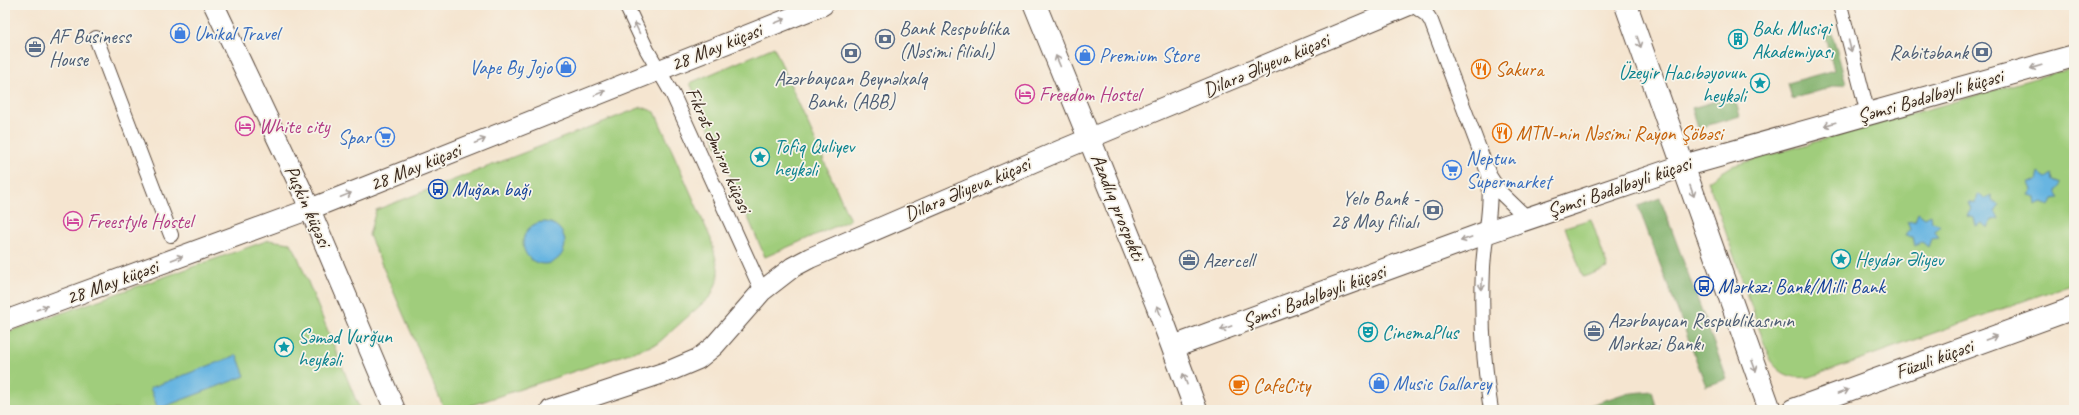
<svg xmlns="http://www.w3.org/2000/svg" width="2079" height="415" viewBox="0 0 2079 415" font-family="Caveat,sans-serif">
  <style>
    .green { fill: #a0cd7b; stroke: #6e7c4c }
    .forest { fill: #80b06b; stroke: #5e6d44 }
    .water { fill: #67b5e1; stroke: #517080 }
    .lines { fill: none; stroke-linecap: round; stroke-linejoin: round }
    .street-casing { stroke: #574639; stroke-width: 16 }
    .secondary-casing { stroke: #574639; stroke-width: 22 }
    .primary-casing { stroke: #574639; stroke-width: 24 }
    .street { stroke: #fff; stroke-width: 14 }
    .secondary { stroke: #fff; stroke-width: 20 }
    .primary { stroke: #fff; stroke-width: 22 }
    .oneway { stroke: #a79f9a }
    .labels { text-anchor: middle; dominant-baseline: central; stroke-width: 3.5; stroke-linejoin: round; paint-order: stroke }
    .service-label { font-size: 20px; fill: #4e5e75; stroke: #f7f3e8; text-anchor: start }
    .culture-label { font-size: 20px; fill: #0d838f; stroke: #f7f3e8; text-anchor: start }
    .shop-label { font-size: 20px; fill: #366cbe; stroke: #f7f3e8; text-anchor: start }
    .street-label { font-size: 20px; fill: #3b2a1e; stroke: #f7f3e8 }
    .food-label { font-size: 20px; fill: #c56008; stroke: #f7f3e8; text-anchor: start }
    .hotel-label { font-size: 20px; fill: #b23c85; stroke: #f7f3e8; text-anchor: start }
    .transit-label { font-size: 20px; fill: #164399; stroke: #f7f3e8; text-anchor: start }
  </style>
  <rect width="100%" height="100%" fill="#f7f3e8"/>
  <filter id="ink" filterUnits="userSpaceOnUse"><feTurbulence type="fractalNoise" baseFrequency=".025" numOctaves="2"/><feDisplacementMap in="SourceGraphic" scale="8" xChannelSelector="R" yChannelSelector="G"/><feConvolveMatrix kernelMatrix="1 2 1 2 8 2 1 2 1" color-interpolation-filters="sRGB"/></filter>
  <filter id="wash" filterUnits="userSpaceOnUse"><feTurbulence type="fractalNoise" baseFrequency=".012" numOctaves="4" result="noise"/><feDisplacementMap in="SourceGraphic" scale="16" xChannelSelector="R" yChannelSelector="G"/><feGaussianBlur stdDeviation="0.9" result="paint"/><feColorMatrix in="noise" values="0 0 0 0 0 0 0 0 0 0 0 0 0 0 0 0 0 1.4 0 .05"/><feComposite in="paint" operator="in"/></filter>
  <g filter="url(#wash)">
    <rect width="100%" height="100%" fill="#f5e5d0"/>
    <path class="green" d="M774,47L850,220L765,257L690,83Z
      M2074,67V283L1810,377C1792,379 1781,375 1770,360L1708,181L1732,166Z
      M642,107L655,112L711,239L718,268V279L711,296L657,344L463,408L448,409L443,406L369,235L376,210Z
      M1591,219L1608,268L1583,277L1565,227Z
      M269,240L290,243L295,250L360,410H5V333Z"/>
    <path class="forest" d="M1824,33H1832L1846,83L1792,99L1788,83L1834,70Z
      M1734,96L1740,116L1698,128L1692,108Z
      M1660,198L1727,379L1706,386L1638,206Z
      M1652,391L1657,410H1576L1623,394Z"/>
    <path class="water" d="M2039,173L2046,178L2052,174L2053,181L2061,184L2056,191L2060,198L2053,199L2050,206L2043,202L2036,205L2035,197L2028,195L2032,189L2029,182L2037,181Z
      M1978,194L1985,199L1991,195L1993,202L2000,205L1995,212L1999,219L1992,220L1989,228L1982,223L1976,226L1974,218L1967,216L1971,209L1968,203L1976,202Z
      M1918,213L1925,218L1931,215L1932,222L1940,225L1935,231L1939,238L1931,239L1928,247L1922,242L1915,246L1913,237L1906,236L1910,229L1907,222L1915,221Z
      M523 243a21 21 0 1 1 42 0a21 21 0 1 1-42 0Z
      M237,355L245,376L158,409L150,388Z"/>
  </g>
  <g filter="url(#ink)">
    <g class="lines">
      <defs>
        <path id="street" d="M626,5L647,50L673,95L762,291
          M1413,5L1427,15L1431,21L1489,175L1500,192L1527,218
          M1840,5L1868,114
          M96,38L171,235
          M1489,175C1492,206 1485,236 1483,267C1481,314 1483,363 1491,410"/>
        <path id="secondary" d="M214,5L303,193L395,410
          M5,321L310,209L823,5
          M551,410L672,370L698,359L714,346L762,291L793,267L810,258L1059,151L1409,5"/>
        <path id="primary" d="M1035,5L1157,305L1196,410
          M1626,5L1770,410
          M1173,347L1488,232L1683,166L2074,56
          M1793,410L2074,308"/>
      </defs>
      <use href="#street" class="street-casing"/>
      <use href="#secondary" class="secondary-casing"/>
      <use href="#primary" class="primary-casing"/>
      <use href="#street" class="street"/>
      <use href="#secondary" class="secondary"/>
      <use href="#primary" class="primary"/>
    </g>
    <defs><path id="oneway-shaft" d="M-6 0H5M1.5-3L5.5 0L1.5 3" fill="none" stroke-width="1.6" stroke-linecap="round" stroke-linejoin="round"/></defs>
    <g class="oneway">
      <use href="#oneway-shaft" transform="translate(780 21) rotate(-21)"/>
      <use href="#oneway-shaft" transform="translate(637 28) rotate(-115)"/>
      <use href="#oneway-shaft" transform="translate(1639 42) rotate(71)"/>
      <use href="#oneway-shaft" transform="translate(1850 46) rotate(76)"/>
      <use href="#oneway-shaft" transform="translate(1058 61) rotate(-113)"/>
      <use href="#oneway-shaft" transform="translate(2036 67) rotate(164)"/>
      <use href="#oneway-shaft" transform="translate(600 93) rotate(-22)"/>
      <use href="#oneway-shaft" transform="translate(1830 124) rotate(164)"/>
      <use href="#oneway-shaft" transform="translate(480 141) rotate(-22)"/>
      <use href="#oneway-shaft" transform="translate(1692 191) rotate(70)"/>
      <use href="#oneway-shaft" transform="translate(346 195) rotate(-22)"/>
      <use href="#oneway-shaft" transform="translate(1466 239) rotate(160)"/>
      <use href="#oneway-shaft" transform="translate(177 258) rotate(-20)"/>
      <use href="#oneway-shaft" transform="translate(1482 284) rotate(92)"/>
      <use href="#oneway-shaft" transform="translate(42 308) rotate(-20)"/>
      <use href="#oneway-shaft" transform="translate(1159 311) rotate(-111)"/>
      <use href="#oneway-shaft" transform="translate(1226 328) rotate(160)"/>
      <use href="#oneway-shaft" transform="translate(1991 338) rotate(-20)"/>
      <use href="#oneway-shaft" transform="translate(1754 366) rotate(70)"/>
      <use href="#oneway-shaft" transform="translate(1185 379) rotate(-110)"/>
      <use href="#oneway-shaft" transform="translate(1843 392) rotate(-20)"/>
    </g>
  </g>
  <defs>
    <symbol id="shop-ring" viewBox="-11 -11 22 22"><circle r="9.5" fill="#f7f3e8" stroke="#3f7fe0" stroke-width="1.5"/><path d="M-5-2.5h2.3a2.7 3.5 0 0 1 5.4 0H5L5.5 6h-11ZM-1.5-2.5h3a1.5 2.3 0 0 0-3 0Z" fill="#3f7fe0"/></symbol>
    <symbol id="bank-ring" viewBox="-11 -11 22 22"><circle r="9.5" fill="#f7f3e8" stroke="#5c6f8a" stroke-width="1.5"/><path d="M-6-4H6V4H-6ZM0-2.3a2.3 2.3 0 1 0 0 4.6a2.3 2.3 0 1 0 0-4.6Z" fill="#5c6f8a"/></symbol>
    <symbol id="building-ring" viewBox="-11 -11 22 22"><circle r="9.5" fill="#f7f3e8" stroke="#0f9aa8" stroke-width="1.5"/><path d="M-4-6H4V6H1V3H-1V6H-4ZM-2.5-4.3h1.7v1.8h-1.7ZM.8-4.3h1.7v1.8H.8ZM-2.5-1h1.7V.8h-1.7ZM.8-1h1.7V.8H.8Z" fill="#0f9aa8"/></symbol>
    <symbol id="office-ring" viewBox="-11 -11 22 22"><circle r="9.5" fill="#f7f3e8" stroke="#5c6f8a" stroke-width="1.5"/><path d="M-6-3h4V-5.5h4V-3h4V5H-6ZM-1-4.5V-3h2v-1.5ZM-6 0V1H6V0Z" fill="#5c6f8a"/></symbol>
    <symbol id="restaurant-ring" viewBox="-11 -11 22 22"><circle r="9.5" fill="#f7f3e8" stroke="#e8710a" stroke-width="1.5"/><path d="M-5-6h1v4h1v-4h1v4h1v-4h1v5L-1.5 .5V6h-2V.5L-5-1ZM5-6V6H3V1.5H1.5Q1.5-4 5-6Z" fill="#e8710a"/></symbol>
    <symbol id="sight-ring" viewBox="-11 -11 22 22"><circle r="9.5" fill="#f7f3e8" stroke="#0f9aa8" stroke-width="1.5"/><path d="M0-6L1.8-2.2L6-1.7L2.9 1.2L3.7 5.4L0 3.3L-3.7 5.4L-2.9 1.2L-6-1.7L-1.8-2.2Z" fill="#0f9aa8"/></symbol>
    <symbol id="hotel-ring" viewBox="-11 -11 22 22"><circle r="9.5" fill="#f7f3e8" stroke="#d1479c" stroke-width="1.5"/><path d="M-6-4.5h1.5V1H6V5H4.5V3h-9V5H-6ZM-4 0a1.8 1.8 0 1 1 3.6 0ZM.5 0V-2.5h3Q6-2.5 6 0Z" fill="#d1479c"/></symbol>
    <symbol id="supermarket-ring" viewBox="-11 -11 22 22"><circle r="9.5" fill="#f7f3e8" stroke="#3f7fe0" stroke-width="1.5"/><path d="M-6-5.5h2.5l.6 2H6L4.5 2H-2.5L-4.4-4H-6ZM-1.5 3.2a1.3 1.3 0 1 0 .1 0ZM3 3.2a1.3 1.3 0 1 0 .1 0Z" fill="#3f7fe0"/></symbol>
    <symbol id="bus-ring" viewBox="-11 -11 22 22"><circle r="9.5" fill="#f7f3e8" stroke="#1a4fb4" stroke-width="1.5"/><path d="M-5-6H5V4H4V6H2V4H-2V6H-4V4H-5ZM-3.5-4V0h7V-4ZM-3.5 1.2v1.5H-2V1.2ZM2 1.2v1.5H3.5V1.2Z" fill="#1a4fb4"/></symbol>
    <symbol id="theatre-ring" viewBox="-11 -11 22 22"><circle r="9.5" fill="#f7f3e8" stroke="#0f9aa8" stroke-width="1.5"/><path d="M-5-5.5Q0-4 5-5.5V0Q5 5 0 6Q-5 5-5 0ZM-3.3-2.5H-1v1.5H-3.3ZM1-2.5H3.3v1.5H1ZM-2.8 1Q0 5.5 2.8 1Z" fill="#0f9aa8"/></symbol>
    <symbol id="cafe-ring" viewBox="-11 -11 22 22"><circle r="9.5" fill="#f7f3e8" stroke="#e8710a" stroke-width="1.5"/><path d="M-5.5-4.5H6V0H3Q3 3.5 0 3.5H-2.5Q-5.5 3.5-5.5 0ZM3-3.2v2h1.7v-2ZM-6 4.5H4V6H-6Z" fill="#e8710a"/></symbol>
  </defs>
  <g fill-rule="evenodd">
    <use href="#shop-ring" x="169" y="22" width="22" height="22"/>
    <use href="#bank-ring" x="874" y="28" width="22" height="22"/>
    <use href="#building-ring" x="1727" y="28" width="22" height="22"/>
    <use href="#office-ring" x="24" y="36" width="22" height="22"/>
    <use href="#bank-ring" x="1971" y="41" width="22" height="22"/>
    <use href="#bank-ring" x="840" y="42" width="22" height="22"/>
    <use href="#shop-ring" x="1074" y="44" width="22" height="22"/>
    <use href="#shop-ring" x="555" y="56" width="22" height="22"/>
    <use href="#restaurant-ring" x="1470" y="58" width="22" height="22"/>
    <use href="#sight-ring" x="1749" y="72" width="22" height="22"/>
    <use href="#hotel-ring" x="1014" y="83" width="22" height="22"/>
    <use href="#hotel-ring" x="234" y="115" width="22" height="22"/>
    <use href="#restaurant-ring" x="1491" y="122" width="22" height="22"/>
    <use href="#supermarket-ring" x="374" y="126" width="22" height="22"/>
    <use href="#sight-ring" x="749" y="146" width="22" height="22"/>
    <use href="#supermarket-ring" x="1441" y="159" width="22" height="22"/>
    <use href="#bus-ring" x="427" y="178" width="22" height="22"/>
    <use href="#bank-ring" x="1422" y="199" width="22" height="22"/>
    <use href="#hotel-ring" x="62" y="210" width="22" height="22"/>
    <use href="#sight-ring" x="1830" y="248" width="22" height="22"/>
    <use href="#office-ring" x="1178" y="249" width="22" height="22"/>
    <use href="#bus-ring" x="1693" y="275" width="22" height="22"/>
    <use href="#office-ring" x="1583" y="320" width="22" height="22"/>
    <use href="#theatre-ring" x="1357" y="321" width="22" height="22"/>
    <use href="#sight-ring" x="273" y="336" width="22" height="22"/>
    <use href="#shop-ring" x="1368" y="372" width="22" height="22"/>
    <use href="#cafe-ring" x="1228" y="374" width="22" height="22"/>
  </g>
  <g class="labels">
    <g class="service-label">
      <text x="899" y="28">Bank Respublika<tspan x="899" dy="23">(Nəsimi filialı)</tspan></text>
      <text x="49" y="36">AF Business<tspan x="49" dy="23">House</tspan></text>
      <text x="1968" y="52" text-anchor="end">Rabitəbank</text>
      <text x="851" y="78" text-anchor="middle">Azərbaycan Beynəlxalq<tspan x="851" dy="23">Bankı (ABB)</tspan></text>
      <text x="1419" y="198" text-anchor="end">Yelo Bank -<tspan x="1419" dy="23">28 May filialı</tspan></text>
      <text x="1203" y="260">Azercell</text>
      <text x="1608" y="320">Azərbaycan Respublikasının<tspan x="1608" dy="23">Mərkəzi Bankı</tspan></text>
    </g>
    <g class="culture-label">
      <text x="1752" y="28">Bakı Musiqi<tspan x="1752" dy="23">Akademiyası</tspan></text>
      <text x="1746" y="72" text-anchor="end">Üzeyir Hacıbəyovun<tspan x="1746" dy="23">heykəli</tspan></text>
      <text x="774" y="146">Tofiq Quliyev<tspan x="774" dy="23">heykəli</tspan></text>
      <text x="1855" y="259">Heydər Əliyev</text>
      <text x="1382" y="332">CinemaPlus</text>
      <text x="298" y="336">Səməd Vurğun<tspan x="298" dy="23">heykəli</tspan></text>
    </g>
    <g class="shop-label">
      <text x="194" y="33">Unikal Travel</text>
      <text x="1099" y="55">Premium Store</text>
      <text x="552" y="67" text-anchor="end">Vape By Jojo</text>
      <text x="371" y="137" text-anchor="end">Spar</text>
      <text x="1466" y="158">Neptun<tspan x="1466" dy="23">Supermarket</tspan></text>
      <text x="1393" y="383">Music Gallarey</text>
    </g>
    <g class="street-label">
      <text transform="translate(716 47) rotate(-22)">28 May küçəsi</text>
      <text transform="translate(1266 65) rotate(-23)">Dilarə Əliyeva küçəsi</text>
      <text transform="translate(1930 96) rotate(-16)">Şəmsi Bədəlbəyli küçəsi</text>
      <text transform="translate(719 150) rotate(66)">Fikrət Əmirov küçəsi</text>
      <text transform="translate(415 167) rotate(-22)">28 May küçəsi</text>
      <text transform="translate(1619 187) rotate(-19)">Şəmsi Bədəlbəyli küçəsi</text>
      <text transform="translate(967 189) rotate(-23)">Dilarə Əliyeva küçəsi</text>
      <text transform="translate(308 206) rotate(66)">Puşkin küçəsi</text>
      <text transform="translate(1118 207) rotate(68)">Azadlıq prospekti</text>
      <text transform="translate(112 282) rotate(-20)">28 May küçəsi</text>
      <text transform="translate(1314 296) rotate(-20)">Şəmsi Bədəlbəyli küçəsi</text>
      <text transform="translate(1934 359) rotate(-20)">Füzuli küçəsi</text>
    </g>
    <g class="food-label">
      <text x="1495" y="69">Sakura</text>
      <text x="1516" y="133">MTN-nin Nəsimi Rayon Şöbəsi</text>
      <text x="1253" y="385">CafeCity</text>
    </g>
    <g class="hotel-label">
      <text x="1039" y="94">Freedom Hostel</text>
      <text x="259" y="126">White city</text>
      <text x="87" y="221">Freestyle Hostel</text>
    </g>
    <g class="transit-label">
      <text x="452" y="189">Muğan bağı</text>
      <text x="1718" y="286">Mərkəzi Bank/Milli Bank</text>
    </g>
  </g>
  <rect width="2079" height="415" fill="none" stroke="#f7f3e8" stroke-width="20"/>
</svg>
